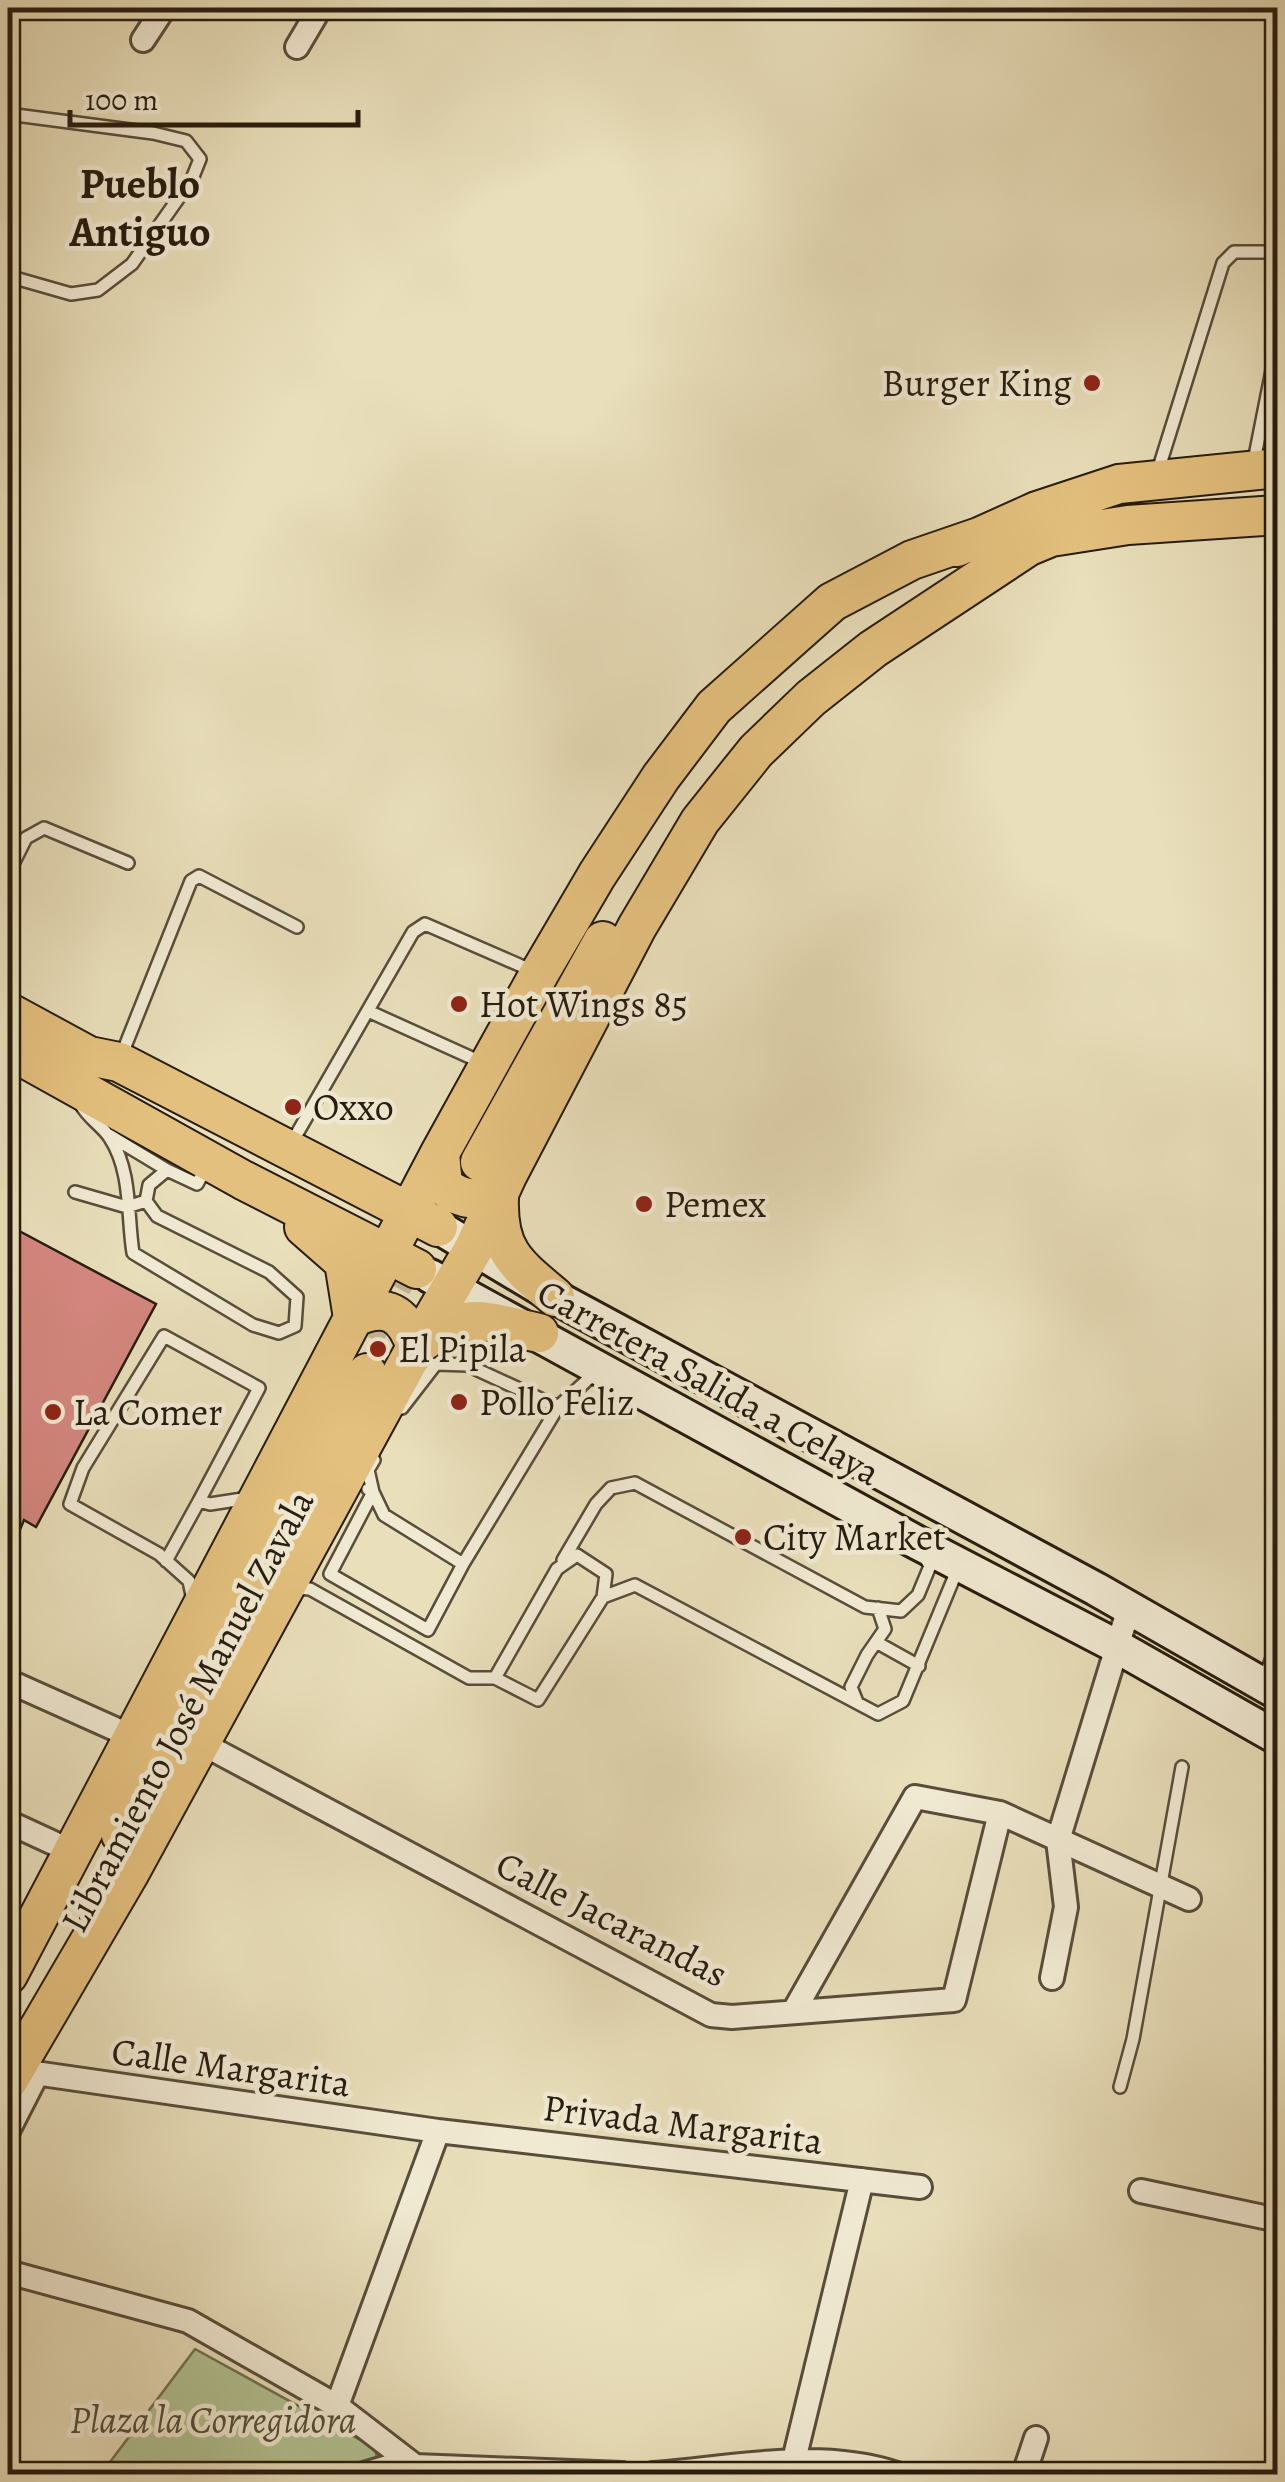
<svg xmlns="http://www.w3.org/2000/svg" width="1285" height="2482" viewBox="0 0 1285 2482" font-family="Alegreya,serif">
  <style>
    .green { fill: #b2c393; stroke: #6c7051; stroke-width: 2.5 }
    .building { fill: #d4877f; stroke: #271c0f; stroke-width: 2.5 }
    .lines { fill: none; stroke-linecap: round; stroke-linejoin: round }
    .primary-tunnel { stroke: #c2b899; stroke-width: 38; stroke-dasharray: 38 19; stroke-linecap: butt }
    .lane-casing { stroke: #584d3a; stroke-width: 16 }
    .street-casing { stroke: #584d3a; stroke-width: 28 }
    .secondary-casing { stroke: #271c0f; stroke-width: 38 }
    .primary-casing { stroke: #271c0f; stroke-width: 42 }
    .lane { stroke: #f1ead3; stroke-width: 11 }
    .street { stroke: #f1ead3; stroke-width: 22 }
    .secondary { stroke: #f1ead3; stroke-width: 32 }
    .primary { stroke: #e4c07e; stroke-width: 38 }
    .poi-dot { fill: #8f2418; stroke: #f1ead3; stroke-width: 4 }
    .labels { text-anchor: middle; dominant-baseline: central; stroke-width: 9; stroke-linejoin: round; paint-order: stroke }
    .poi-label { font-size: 38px; fill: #271c0f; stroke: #f1ead3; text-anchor: start }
    .street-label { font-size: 38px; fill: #271c0f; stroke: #f1ead3 }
    .park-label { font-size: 38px; font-style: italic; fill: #514e37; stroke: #f1ead3 }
    .quarter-label { font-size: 42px; font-weight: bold; fill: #271c0f; stroke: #f1ead3 }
  </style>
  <rect width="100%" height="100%" fill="#e9dfbb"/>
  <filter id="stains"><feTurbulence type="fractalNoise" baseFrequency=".002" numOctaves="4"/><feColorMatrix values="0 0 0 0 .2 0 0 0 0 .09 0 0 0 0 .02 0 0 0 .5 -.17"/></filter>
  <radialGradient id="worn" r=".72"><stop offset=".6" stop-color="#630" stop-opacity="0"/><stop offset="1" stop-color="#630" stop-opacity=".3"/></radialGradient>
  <path class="green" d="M195,2349L375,2448L377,2458L316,2474H101Z"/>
  <path class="building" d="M8,1225L156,1304L36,1527L24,1520L8,1558Z"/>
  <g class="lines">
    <path class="primary-tunnel" d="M365,1335L465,1153"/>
    <defs>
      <path id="lane" d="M8,114L153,133L186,141L200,159L192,179L132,264L98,290L71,294L8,276
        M1253,466L1278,340
        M1157,474L1223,263L1234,252H1278
        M8,874L26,838L44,828L128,863
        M368,1011L483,1063
        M120,1059L191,881L199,876L297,927
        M80,1103C88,1119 102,1125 110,1138C132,1172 127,1215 133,1253L253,1325L279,1333L295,1326L297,1297L269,1272L157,1216L146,1201L149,1185L167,1170L197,1184L208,1164
        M109,1135L167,1170
        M291,1144L413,932L425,924L533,971
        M75,1192L127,1207L146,1201
        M402,1408L436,1364L467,1365L558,1407
        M374,1460L368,1470L373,1492L330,1574L428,1630L463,1564L558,1407L597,1371
        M368,1489L373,1492L384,1515L463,1564
        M563,1560L596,1504L611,1488L635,1483L865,1607L901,1611L918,1595L930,1566L924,1555
        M166,1561L199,1501
        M291,1588L310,1589L469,1678H495L538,1700L603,1597L606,1574L577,1555L557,1569L495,1678
        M603,1597L635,1585L878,1714L903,1701L958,1568
        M193,1600L189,1581L159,1554L70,1504L83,1468L164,1336L259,1388L199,1501L210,1504L249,1498
        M876,1642L919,1666
        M1263,1681L1278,1643
        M857,1702L851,1687L867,1655L885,1629L878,1608
        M1120,2087L1133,2039L1182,1767"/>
      <path id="street" d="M143,40L164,8
        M297,47L320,8
        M8,1681L133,1737
        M201,1743L711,2015L732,2017L954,2000L1000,1813
        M8,1822L73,1852
        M1052,1978L1066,1907L1058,1840L1129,1608
        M794,2011L915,1797L1000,1813L1189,1899
        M14,2070L438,2131L920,2187
        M8,2131L36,2076
        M1141,2191L1278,2220
        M8,2272L188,2321L337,2406L415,2466
        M337,2406L438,2131
        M794,2460L862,2180
        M364,2474L391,2466H415L622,2474
        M653,2474C734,2468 818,2448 897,2474
        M1024,2474L1036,2438"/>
      <path id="secondary" d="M438,1227L555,1297L1096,1589L1278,1693
        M430,1276L916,1542L1116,1646L1278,1738"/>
      <path id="primary" d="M957,547L1037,511L1119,484L1278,468
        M1005,556L1051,537L1128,525L1278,515
        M8,1012L89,1056L119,1062L438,1227
        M8,1049L243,1180L417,1269
        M440,1153L443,1186C464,1201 476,1202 499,1191
        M480,1162L603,941
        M499,1198C497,1252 517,1265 555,1297
        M304,1227L344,1262L353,1318
        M353,1318C387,1302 404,1313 416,1347
        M418,1345C469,1309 482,1321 539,1333
        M121,1835L367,1373
        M8,1975L440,1153L539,974L597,875L661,777L714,707L832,602L912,560L979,537
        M8,2081L129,1874L416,1347L474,1248L507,1176L637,927L700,821L756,751L811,698L873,649L1029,546"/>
    </defs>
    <use href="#lane" class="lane-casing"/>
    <use href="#street" class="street-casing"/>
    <use href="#secondary" class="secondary-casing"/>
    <use href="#primary" class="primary-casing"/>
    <use href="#lane" class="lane"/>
    <use href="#street" class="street"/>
    <use href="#secondary" class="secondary"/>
    <use href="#primary" class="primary"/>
  </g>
  <g class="poi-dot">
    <circle cx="1092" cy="383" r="10"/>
    <circle cx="459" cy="1004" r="10"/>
    <circle cx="293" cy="1107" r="10"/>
    <circle cx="644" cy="1204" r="10"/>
    <circle cx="378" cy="1349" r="10"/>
    <circle cx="459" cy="1402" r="10"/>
    <circle cx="53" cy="1412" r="10"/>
    <circle cx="743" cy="1537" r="10"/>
  </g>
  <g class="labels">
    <g class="poi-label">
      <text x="1072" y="383" text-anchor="end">Burger King</text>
      <text x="479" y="1004">Hot Wings 85</text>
      <text x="313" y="1107">Oxxo</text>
      <text x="664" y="1204">Pemex</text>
      <text x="398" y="1349">El Pipila</text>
      <text x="479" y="1402">Pollo Feliz</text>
      <text x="73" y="1412">La Comer</text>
      <text x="763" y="1537">City Market</text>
    </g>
    <g class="street-label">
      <text transform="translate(709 1382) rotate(29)">Carretera Salida a Celaya</text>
      <text transform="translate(187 1711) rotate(-62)">Libramiento José Manuel Zavala</text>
      <text transform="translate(612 1919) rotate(27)">Calle Jacarandas</text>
      <text transform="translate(231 2067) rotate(8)">Calle Margarita</text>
      <text transform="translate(683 2124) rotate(7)">Privada Margarita</text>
    </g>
    <g class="park-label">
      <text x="213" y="2420">Plaza la Corregidora</text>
    </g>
    <g class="quarter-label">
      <text x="140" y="183">Pueblo<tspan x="140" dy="48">Antiguo</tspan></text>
    </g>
  </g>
  <rect width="1285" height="2482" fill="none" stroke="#e9dfbb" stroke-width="40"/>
  <rect x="10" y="10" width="1265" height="2462" fill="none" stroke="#271c0f" stroke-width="5"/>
  <rect x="20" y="20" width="1245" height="2442" fill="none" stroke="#271c0f" stroke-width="2.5"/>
  <path d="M70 110v15h288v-15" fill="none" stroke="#271c0f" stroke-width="5"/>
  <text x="85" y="110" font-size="30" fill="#271c0f" stroke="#f1ead3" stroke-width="8" paint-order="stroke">100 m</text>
  <rect width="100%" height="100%" filter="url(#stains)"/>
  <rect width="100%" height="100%" fill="url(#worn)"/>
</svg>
